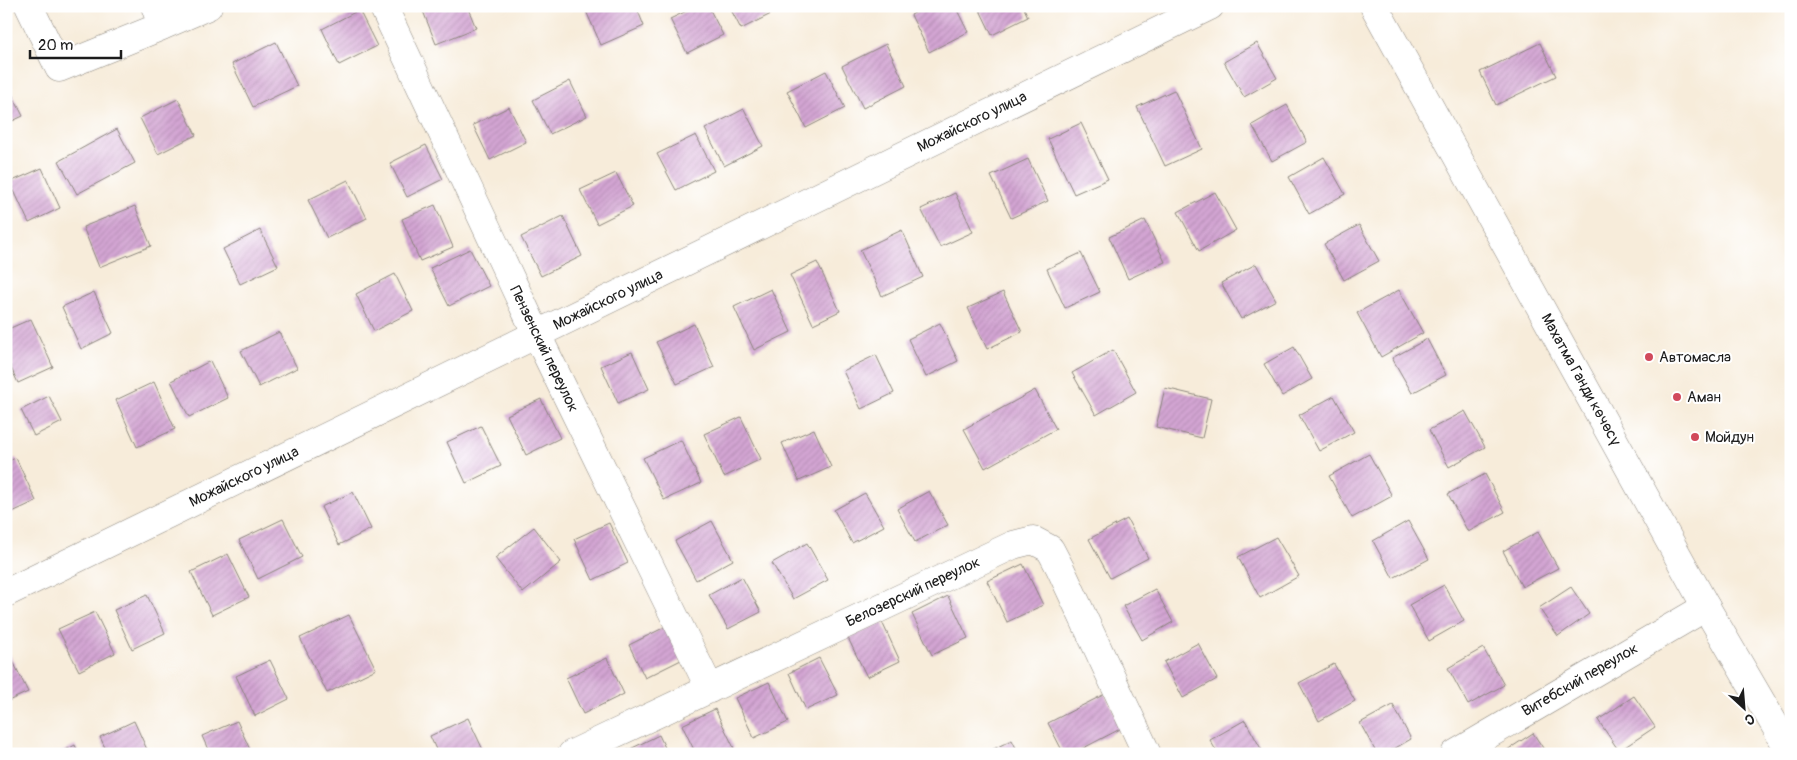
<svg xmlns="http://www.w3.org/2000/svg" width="1797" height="760" viewBox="0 0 1797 760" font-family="Pangolin,sans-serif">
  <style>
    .building { fill: url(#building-hatch) }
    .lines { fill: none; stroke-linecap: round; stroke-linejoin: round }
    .minor-casing { stroke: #8a847b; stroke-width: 29 }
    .primary-casing { stroke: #8a847b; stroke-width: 29 }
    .minor { stroke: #fff; stroke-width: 28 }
    .primary { stroke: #fff; stroke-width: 28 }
    .poi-dot { fill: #d1495b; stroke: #fff; stroke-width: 2 }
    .labels { text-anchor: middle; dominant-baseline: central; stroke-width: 4; stroke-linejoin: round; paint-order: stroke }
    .street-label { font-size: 15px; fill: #1c1c1c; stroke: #fff }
    .poi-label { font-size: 15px; fill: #1c1c1c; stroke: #fff; text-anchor: start }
  </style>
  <defs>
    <pattern id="building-hatch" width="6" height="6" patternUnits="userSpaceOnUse" patternTransform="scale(1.25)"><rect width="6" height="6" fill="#d3a5d3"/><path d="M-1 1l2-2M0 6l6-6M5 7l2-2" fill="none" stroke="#b58db5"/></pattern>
  </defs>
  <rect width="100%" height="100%" fill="#fff"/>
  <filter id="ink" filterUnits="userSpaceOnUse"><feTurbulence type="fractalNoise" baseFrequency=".02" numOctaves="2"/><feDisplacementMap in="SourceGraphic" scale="10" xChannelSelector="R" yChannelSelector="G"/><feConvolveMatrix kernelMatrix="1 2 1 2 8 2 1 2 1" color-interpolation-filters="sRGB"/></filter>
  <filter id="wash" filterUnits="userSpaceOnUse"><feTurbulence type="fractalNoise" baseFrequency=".0096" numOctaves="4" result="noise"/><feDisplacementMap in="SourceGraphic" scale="20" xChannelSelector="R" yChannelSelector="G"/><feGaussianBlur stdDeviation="1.12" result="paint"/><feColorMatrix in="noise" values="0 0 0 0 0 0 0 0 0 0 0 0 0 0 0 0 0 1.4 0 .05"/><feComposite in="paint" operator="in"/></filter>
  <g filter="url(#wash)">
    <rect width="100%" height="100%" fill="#f7ecda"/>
    <g id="blocks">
      <path class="building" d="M421,6H467L476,28L436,44Z
        M597,6H636L644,26L601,45L586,11Z
        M697,6H708L723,35L687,53L670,19Z
        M729,6H777L779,10L741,29Z
        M927,6H955L968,32L929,52L911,15Z
        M978,6H1023L1028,17L992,35Z
        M359,10L377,46L339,65L322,29Z
        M276,42L297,86L253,107L232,64Z
        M1257,43L1277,78L1244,97L1224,62Z
        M1540,43L1556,76L1496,105L1480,72Z
        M886,44L906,86L863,108L842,66Z
        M826,71L845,108L806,128L787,91Z
        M570,81L587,116L550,134L533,100Z
        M6,82L23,116L6,124Z
        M1174,90L1202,149L1165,166L1137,107Z
        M178,99L196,135L158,154L140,118Z
        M1287,105L1307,142L1272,161L1252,125Z
        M509,107L526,142L490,160L473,125Z
        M744,109L763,146L724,166L705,129Z
        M1081,123L1108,179L1074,194L1048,139Z
        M117,129L135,163L77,194L59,161Z
        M696,135L714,171L676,190L657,154Z
        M426,145L443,179L407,197L390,163Z
        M1324,157L1345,194L1309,214L1289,177Z
        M1028,159L1048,201L1011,218L991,176Z
        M42,168L60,208L29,223L10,182Z
        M616,173L633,206L597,224L580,190Z
        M348,180L367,218L327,238L308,200Z
        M1215,192L1236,230L1199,251L1178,212Z
        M955,193L973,232L940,247L921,209Z
        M435,205L453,247L420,261L402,219Z
        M135,206L151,246L99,267L83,227Z
        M563,216L582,256L541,276L521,237Z
        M1145,220L1165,262L1128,279L1109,237Z
        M1359,225L1379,261L1344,280L1324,244Z
        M260,230L278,266L240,284L223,249Z
        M902,230L923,277L882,296L860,250Z
        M470,249L489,286L449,306L430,268Z
        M1081,253L1100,292L1065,308L1047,269Z
        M817,262L840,311L813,324L790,275Z
        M1256,264L1276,300L1241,319L1221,283Z
        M395,274L413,311L374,331L356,294Z
        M771,289L791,332L754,350L734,307Z
        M1399,290L1423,333L1381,357L1357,313Z
        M94,292L113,333L81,349L62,307Z
        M1003,292L1022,332L987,349L968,308Z
        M31,319L53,367L18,383L6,357V330Z
        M940,323L958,361L926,377L908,339Z
        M694,324L714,367L677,384L656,342Z
        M279,332L297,368L259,387L241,351Z
        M1427,339L1446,375L1412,393L1392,358Z
        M1294,347L1312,379L1282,396L1264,364Z
        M1113,350L1136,392L1096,415L1072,373Z
        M632,352L649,389L618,403L601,366Z
        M876,355L894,393L861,409L843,371Z
        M210,361L228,398L189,417L171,381Z
        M154,382L175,429L137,447L116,400Z
        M1165,388L1211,399L1202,438L1156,427Z
        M1035,390L1056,429L985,468L964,429Z
        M49,396L62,422L34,436L21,410Z
        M1334,396L1354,432L1319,451L1299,415Z
        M541,399L560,438L526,455L507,415Z
        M1465,411L1485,447L1449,467L1429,430Z
        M741,417L761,459L724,477L704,434Z
        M481,426L501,466L466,483L447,442Z
        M814,429L831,467L799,481L782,443Z
        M681,440L701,483L664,500L643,458Z
        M1369,454L1392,496L1352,518L1329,476Z
        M16,458L36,501L6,515V462Z
        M1485,474L1505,512L1468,532L1448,494Z
        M929,491L948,525L915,542L897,509Z
        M353,492L371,529L339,545L321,507Z
        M865,493L884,526L852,543L834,510Z
        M283,519L302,557L258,579L239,540Z
        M1127,519L1148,558L1110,578L1089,539Z
        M712,521L733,560L696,580L675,541Z
        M1408,521L1429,559L1393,578L1373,541Z
        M609,523L628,563L593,580L574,539Z
        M534,527L561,562L523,593L495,558Z
        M1538,532L1558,568L1522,587L1503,551Z
        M1276,537L1299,576L1260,598L1238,557Z
        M807,543L828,580L793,599L772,563Z
        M228,554L249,597L212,615L191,572Z
        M1023,564L1043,605L1007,622L987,581Z
        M742,577L761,612L728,629L709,595Z
        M1444,585L1464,621L1429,641L1409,605Z
        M1571,587L1589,614L1558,636L1539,608Z
        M1155,589L1173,622L1142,640L1123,606Z
        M147,595L165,633L132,649L114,610Z
        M948,596L968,638L932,655L912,614Z
        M95,612L115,653L79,671L58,629Z
        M349,615L376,669L327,693L300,638Z
        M882,622L900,661L867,677L848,638Z
        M667,626L683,659L645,678L629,645Z
        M1198,643L1217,679L1183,698L1164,662Z
        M1483,648L1504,685L1468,705L1448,668Z
        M6,651H8L28,692L6,702Z
        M607,658L624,694L583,714L566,678Z
        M819,658L838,695L806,710L789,673Z
        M270,660L289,699L255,716L236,676Z
        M1334,664L1355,701L1319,721L1299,683Z
        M769,682L788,722L754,738L735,698Z
        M1105,694L1122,728L1072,754H1064L1048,723Z
        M1634,696L1655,727L1619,751L1598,720Z
        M1393,705L1411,739L1385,754H1377L1360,723Z
        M715,709L734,748L722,754H696L682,725Z
        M468,718L485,754H438L430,736Z
        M1245,720L1264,754H1218L1210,740Z
        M134,721L149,754H108L100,737Z
        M237,721L252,754H210L202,736Z
        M1533,733L1547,754H1501Z
        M659,735L668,754H620Z
        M1012,740L1019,754H983Z
        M75,745L79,754H58Z"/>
    </g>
  </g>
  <g filter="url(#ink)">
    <use href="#blocks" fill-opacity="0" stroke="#8a847b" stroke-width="1"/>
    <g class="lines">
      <defs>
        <path id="minor" d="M29,6L59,68L162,26
          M155,6L162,26L208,6
          M383,6L537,335L710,689
          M6,593L1210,6
          M572,754L1013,545L1033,540L1050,549L1060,568L1147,754
          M1455,754L1706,607"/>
        <path id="primary" d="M1374,6L1706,607L1791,753"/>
      </defs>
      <use href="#minor" class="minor-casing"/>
      <use href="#primary" class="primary-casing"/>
      <use href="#minor" class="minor"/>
      <use href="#primary" class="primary"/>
    </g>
  </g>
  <g class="poi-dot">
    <circle cx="1649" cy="357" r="5"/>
    <circle cx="1677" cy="397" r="5"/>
    <circle cx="1695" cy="437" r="5"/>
  </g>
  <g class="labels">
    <g class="street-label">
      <text transform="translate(972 122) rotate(-26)">Можайского улица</text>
      <text transform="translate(608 300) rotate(-26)">Можайского улица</text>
      <text transform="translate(544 349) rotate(64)">Пензенский переулок</text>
      <text transform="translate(1581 380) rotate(61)">Махатма Ганди көчөсү</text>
      <text transform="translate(244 477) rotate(-26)">Можайского улица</text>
      <text transform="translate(913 592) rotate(-25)">Белозерский переулок</text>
      <text transform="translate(1580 680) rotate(-30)">Витебский переулок</text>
    </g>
    <g class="poi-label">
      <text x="1659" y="357">Автомасла</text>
      <text x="1687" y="397">Аман</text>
      <text x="1705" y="437">Мойдун</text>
    </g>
  </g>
  <rect width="1797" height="760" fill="none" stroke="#fff" stroke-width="25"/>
  <g transform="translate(1744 708) rotate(154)" stroke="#ffffff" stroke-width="4" paint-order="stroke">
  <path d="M0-4L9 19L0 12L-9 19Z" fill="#1c1c1c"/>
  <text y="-8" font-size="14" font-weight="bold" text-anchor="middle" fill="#1c1c1c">С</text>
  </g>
  <path d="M30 50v8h91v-8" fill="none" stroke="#1c1c1c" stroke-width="2.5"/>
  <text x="38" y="50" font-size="15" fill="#1c1c1c" stroke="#ffffff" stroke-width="4" paint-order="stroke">20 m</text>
</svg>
